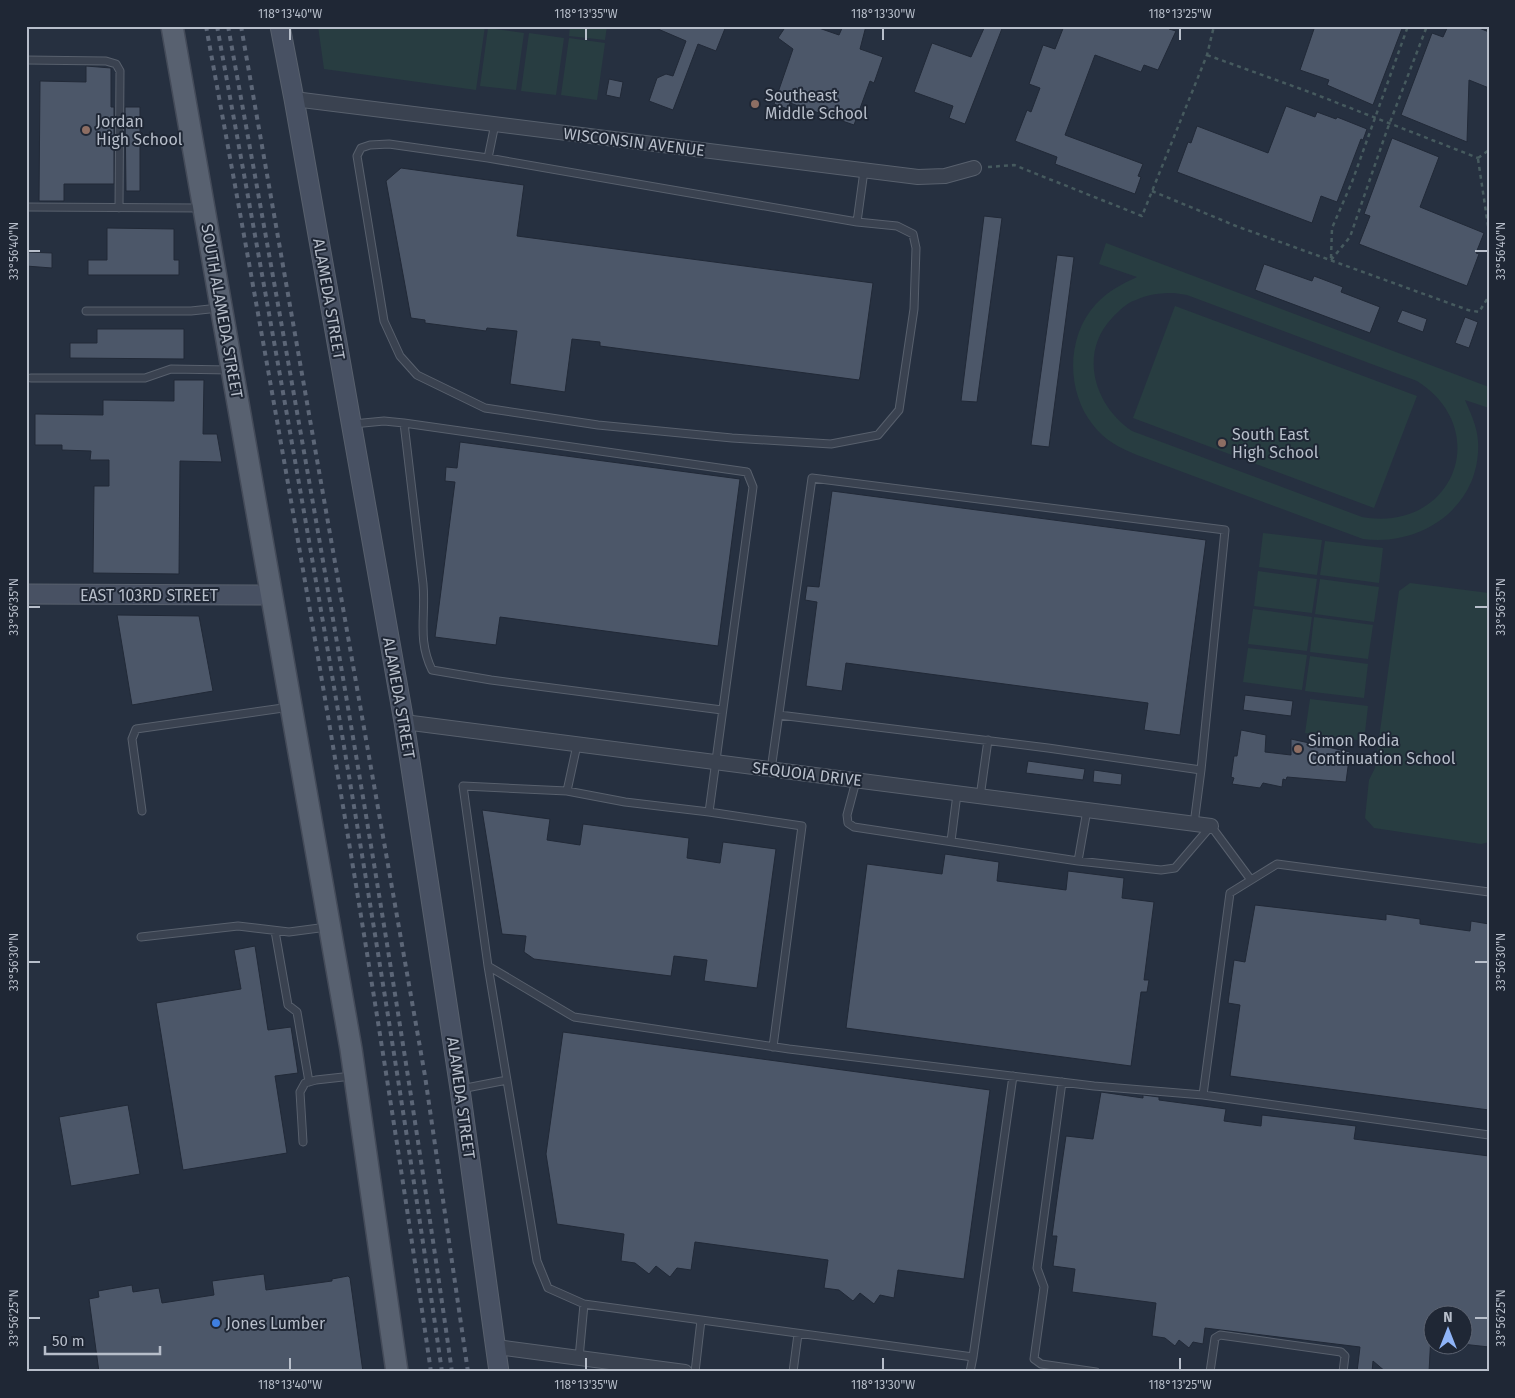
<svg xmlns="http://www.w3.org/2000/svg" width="1515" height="1398" viewBox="0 0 1515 1398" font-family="'Fira Sans',sans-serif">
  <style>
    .green { fill: #283d41; fill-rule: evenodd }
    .building { fill: #4c5769; stroke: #212937 }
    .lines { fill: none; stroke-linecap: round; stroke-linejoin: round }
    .lane-casing { stroke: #58606d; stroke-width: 9 }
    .street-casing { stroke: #58606d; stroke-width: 16 }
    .secondary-casing { stroke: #58606d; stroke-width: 21 }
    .primary-casing { stroke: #444b59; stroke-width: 24 }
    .path { stroke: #465a5e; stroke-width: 2.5; stroke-dasharray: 4 4; stroke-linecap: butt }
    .lane { stroke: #3a4250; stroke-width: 7 }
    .street { stroke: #3a4250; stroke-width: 14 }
    .secondary { stroke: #485163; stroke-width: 19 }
    .primary { stroke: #586170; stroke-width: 21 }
    .rail { stroke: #5c6677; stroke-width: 4; stroke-dasharray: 5 5; stroke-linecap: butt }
    .ticks { fill: none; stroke: #b7beca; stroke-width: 2 }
    .education-dot { fill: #8d6e63; stroke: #1f2735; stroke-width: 2 }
    .shop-dot { fill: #3f7fe0; stroke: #1f2735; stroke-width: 2 }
    .labels { text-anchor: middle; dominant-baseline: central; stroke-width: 4; stroke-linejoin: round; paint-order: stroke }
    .poi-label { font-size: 16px; fill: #b7beca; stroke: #1f2735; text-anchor: start }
    .street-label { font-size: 16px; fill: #b7beca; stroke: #1f2735 }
    .neatline { fill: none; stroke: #b7beca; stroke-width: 2 }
    .ticks-label { font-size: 12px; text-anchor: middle; fill: #b7beca }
  </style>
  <rect width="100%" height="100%" fill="#263040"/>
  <path class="green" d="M318,26H485L476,90L324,69Z
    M570,26H607L605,40L569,36Z
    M488,28L524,33L516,90L480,86Z
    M529,33L564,38L556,95L521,91Z
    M569,38L605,43L597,100L561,95Z
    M1106,243L1489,387V408L1465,400C1471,414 1477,426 1478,441C1482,505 1423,547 1363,539L1137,455C1120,448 1104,440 1093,425C1066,392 1066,336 1096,304C1108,291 1122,284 1137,277L1099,264ZM1174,293L1187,295L1417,381C1494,430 1453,533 1362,517L1132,431C1095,406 1078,354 1112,318C1119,311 1126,303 1136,300C1148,294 1160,293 1174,293Z
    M1175,306L1417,396L1374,508L1133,418Z
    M1263,533L1322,540L1317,575L1259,567Z
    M1325,541L1383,548L1379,583L1320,575Z
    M1258,571L1317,579L1312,613L1254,606Z
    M1320,579L1379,587L1374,622L1315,614Z
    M1410,583L1489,593V842L1481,844L1374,828L1365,818L1369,780L1375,768L1399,591Z
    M1253,609L1312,617L1307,651L1248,644Z
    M1314,617L1373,625L1368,659L1310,652Z
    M1248,648L1307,655L1302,690L1243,682Z
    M1310,656L1368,664L1364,698L1305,691Z
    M1310,699L1368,706L1364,741L1305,733Z"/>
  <path class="building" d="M651,26H726L716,51L698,44L673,110L649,101L657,78L666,74L673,76L686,41Z
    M786,26H813L839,35L843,26H866L860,49L883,57L874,83L870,81L854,125L790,103L788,109L774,104L793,49L778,38Z
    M985,26H1003L965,124L949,118L953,106L914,92L932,43L971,57Z
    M1064,26H1170L1169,29L1176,31L1158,70L1144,65L1141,72L1095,55L1065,135L1143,164L1138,176L1141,177L1135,194L1055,164L1057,157L1015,141L1027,110L1031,112L1040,88L1029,84L1043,45L1055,49Z
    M1315,26H1403L1373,105L1327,85L1329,80L1300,70Z
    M1448,26H1474L1489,32V88L1469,80L1467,142L1401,115L1432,33L1443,37Z
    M86,66L111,68V107H114V184H64V201H39L40,81L86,82Z
    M609,79L623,82L620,98L606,95Z
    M1286,106L1315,117L1317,112L1336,119L1337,117L1367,129L1363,140L1361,139L1337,202L1321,196L1312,223L1177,172L1188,142L1191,143L1197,126L1268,153Z
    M125,107H140V191H126Z
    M1392,138L1439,157L1420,207L1484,233L1476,253L1479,254L1467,286L1359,244L1370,216L1364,214Z
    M401,168L524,185L517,236L873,283L860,377L859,380L600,346V342L572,339L565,392L510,384L517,331L487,328L486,331L425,323V320L411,318L386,181Z
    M984,216L1002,218L977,402L961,401Z
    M107,228L174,229V260H179V275H88V260H107Z
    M26,252L52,253V268L26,266Z
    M1057,255L1074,257L1049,447L1031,445Z
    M1264,264L1312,281L1314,276L1343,287L1341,292L1380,307L1370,333L1255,290Z
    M1402,310L1427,319L1423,332L1397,322Z
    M1465,317L1478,322L1469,348L1455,343Z
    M97,329H184V359L70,358V343H97Z
    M174,380H204L203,434H217L222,462L180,461L179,574L93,573L94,486H109V460H90L91,451L62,450V445H35V414L103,415V400L174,401Z
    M460,442L740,479L718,646L500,617L496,645L435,637L455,482L445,481L446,467L457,468Z
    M832,491L1206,540L1180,735L1144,730L1148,703L846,663L842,691L806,686L817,602L805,600L807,586L819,587Z
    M117,615L199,616L213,691L132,705Z
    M1245,695L1293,701L1291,716L1243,710Z
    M1241,730L1266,735L1265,752L1291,755V739L1350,752L1346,782L1287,777L1286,780L1283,779L1282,787L1263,783L1260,788L1232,784L1234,778L1231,777L1234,756H1237Z
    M1028,761L1085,769L1083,780L1026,773Z
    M1094,770L1122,774L1121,785L1093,782Z
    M482,810L550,819L547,840L580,845L583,824L689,838L687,858L720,863L723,842L776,849L757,988L704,981L707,960L674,956L671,976L534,959L524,952L526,936L502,934Z
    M945,854L999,862L997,881L1066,890L1068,871L1124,878L1122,898L1154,902L1144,980H1149L1147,992H1141L1131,1066L846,1028L867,864L942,874Z
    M1255,905L1386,920V914L1420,919V924L1470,931L1471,921L1489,924V1110L1230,1076L1240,1005L1228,1003L1234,960L1245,962Z
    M255,946L268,1030L291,1027L298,1073L275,1076L287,1153L183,1170L156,1003L241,989L234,950Z
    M563,1032L990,1090L964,1279L898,1270L894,1298L880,1295L874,1304L860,1293L853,1301L839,1290L824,1288L828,1260L695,1242L691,1270L677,1268L670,1277L656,1266L649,1274L635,1263L621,1261L624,1234L557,1224L546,1154Z
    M1101,1092L1143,1098V1095L1159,1097V1100L1226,1109L1224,1121L1261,1126L1262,1115L1356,1126L1354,1139L1489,1156V1347L1462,1344V1316H1432L1429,1372H1386L1373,1361L1372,1372H1357L1360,1347L1205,1328L1203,1344L1193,1342L1189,1348L1179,1340L1175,1346L1165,1338L1152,1336L1156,1303L1072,1292L1075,1269L1053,1266L1057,1236H1052L1060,1177L1066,1136L1093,1139Z
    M128,1105L140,1174L71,1186L59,1117Z
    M264,1274L266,1290L332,1281V1279L348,1276L350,1278L363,1372H99L89,1299L99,1297L98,1291L132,1285L133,1292L159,1288L162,1303L214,1295L212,1281Z"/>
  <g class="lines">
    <defs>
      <path id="lane" d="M26,60L106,61L116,64L120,71L119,208
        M488,158L495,124
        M26,207L201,208
        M857,222L897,226L913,234L916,248L914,309L899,410L878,435L831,444L732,438L598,425L485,408L417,375L400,356L384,321L357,156L361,148L370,145L389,144L488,158L857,222L864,171
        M86,311H191L219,308
        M31,378H145L171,369L230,370
        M404,423C410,477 417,530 423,584C426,616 417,639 432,670L491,680L722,710
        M353,424L384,421L404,423L747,472L753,487L709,812L625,802L567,791L577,745
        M771,770L812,478L1225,530L1201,770L1048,748L779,715
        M856,781L847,815L848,823L854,827L1078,861L1161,870L1175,868L1211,826L1251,880
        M567,791L463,786L488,966L574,1017L789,1049L1094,1086L1203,1095L1230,893L1277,864L1489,892
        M980,797L988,740
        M142,811L132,739L136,729L290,707
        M709,812L802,826L773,1047
        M1194,824L1201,770
        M951,841L957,794
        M1078,861L1087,810
        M275,931L288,1005L297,1012L309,1082
        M141,937L238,926L289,932L327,927
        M488,966L537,1261L548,1288L584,1304L973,1357L1013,1076
        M1062,1082L1037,1268L1044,1287L1034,1359L1041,1364L1096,1372
        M461,1089L507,1080
        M1203,1095L1489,1135
        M303,1142L300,1092L305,1083L316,1080L352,1076
        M579,1358L584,1304
        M695,1372L701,1320
        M793,1372L798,1334
        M970,1372L973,1357
        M1210,1372L1215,1338L1220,1335L1341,1352L1345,1356L1343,1372"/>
      <path id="street" d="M294,99L918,177L945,176L974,168
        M404,722L1211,826
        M497,1347L685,1372"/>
      <path id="secondary" d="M280,26L294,99L404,722L460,1089L499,1372
        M26,594L272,595"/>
      <path id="primary" d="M172,26L351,1049L397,1372"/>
    </defs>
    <use href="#lane" class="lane-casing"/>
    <use href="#street" class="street-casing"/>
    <use href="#secondary" class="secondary-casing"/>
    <use href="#primary" class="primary-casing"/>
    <path class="path" d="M1207,55L1312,93L1478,158
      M1478,158L1489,150
      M1478,159L1489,232
      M988,167L1014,165L1142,216L1207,55L1214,26
      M1152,191L1236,226L1468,310L1479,312L1489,296
      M1331,258L1332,228L1352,182L1408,26
      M1331,260L1350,237L1387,130L1427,26"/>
    <use href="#lane" class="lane"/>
    <use href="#street" class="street"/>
    <use href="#secondary" class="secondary"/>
    <use href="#primary" class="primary"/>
    <path class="rail" d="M206,26C288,474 366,921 431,1372
      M217,26C299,474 377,921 442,1372
      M228,26C309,474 388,921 452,1372
      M241,26L425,1076L468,1372"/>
  </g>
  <path class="ticks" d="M290,28V40M586,28V40M883,28V40M1180,28V40M28,251H40M1475,251H1488M28,607H40M1475,607H1488M28,962H40M1475,962H1488M28,1318H40M1475,1318H1488M290,1358V1370M586,1358V1370M883,1358V1370M1180,1358V1370"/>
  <g class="education-dot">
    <circle cx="755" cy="104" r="5"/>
    <circle cx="86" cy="130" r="5"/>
    <circle cx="1222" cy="443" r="5"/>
    <circle cx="1298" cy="749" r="5"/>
  </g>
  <circle class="shop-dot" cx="216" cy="1323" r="5"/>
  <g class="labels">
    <g class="poi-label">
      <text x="765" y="95">Southeast<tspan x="765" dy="18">Middle School</tspan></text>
      <text x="96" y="121">Jordan<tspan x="96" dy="18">High School</tspan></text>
      <text x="1232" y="434">South East<tspan x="1232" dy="18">High School</tspan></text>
      <text x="1308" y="740">Simon Rodia<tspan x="1308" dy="18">Continuation School</tspan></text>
      <text x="226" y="1323">Jones Lumber</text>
    </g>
    <g class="street-label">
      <text transform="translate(634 142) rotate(7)">WISCONSIN AVENUE</text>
      <text transform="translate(329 299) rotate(80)">ALAMEDA STREET</text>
      <text transform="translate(222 311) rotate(80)">SOUTH ALAMEDA STREET</text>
      <text x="149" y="595">EAST 103RD STREET</text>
      <text transform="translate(399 698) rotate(80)">ALAMEDA STREET</text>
      <text transform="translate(807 774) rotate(7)">SEQUOIA DRIVE</text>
      <text transform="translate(461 1098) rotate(82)">ALAMEDA STREET</text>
    </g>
  </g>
  <rect width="1515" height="1398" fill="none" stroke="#1f2735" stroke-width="55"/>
  <g transform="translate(1448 1330)"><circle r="24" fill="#1f2735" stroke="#5c6371"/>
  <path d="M0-4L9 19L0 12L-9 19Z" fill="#8fb4f7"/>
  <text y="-8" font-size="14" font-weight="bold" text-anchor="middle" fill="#b7beca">N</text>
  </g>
  <path d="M45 1346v8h115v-8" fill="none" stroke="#b7beca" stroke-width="2.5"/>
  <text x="52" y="1346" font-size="15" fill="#b7beca" stroke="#1f2735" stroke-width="4" paint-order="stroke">50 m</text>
  <rect x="28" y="28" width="1460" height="1342" class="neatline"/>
  <g class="ticks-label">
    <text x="290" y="18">118°13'40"W</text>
    <text x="586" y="18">118°13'35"W</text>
    <text x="883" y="18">118°13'30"W</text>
    <text x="1180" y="18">118°13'25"W</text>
    <text transform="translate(14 251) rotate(-90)" y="4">33°56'40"N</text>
    <text transform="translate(1501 251) rotate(-90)" y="4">33°56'40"N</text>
    <text transform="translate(14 607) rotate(-90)" y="4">33°56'35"N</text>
    <text transform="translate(1501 607) rotate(-90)" y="4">33°56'35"N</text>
    <text transform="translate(14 962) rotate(-90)" y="4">33°56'30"N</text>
    <text transform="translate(1501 962) rotate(-90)" y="4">33°56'30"N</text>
    <text transform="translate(14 1318) rotate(-90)" y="4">33°56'25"N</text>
    <text transform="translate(1501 1318) rotate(-90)" y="4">33°56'25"N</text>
    <text x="290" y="1389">118°13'40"W</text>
    <text x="586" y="1389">118°13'35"W</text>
    <text x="883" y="1389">118°13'30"W</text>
    <text x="1180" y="1389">118°13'25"W</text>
  </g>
</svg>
